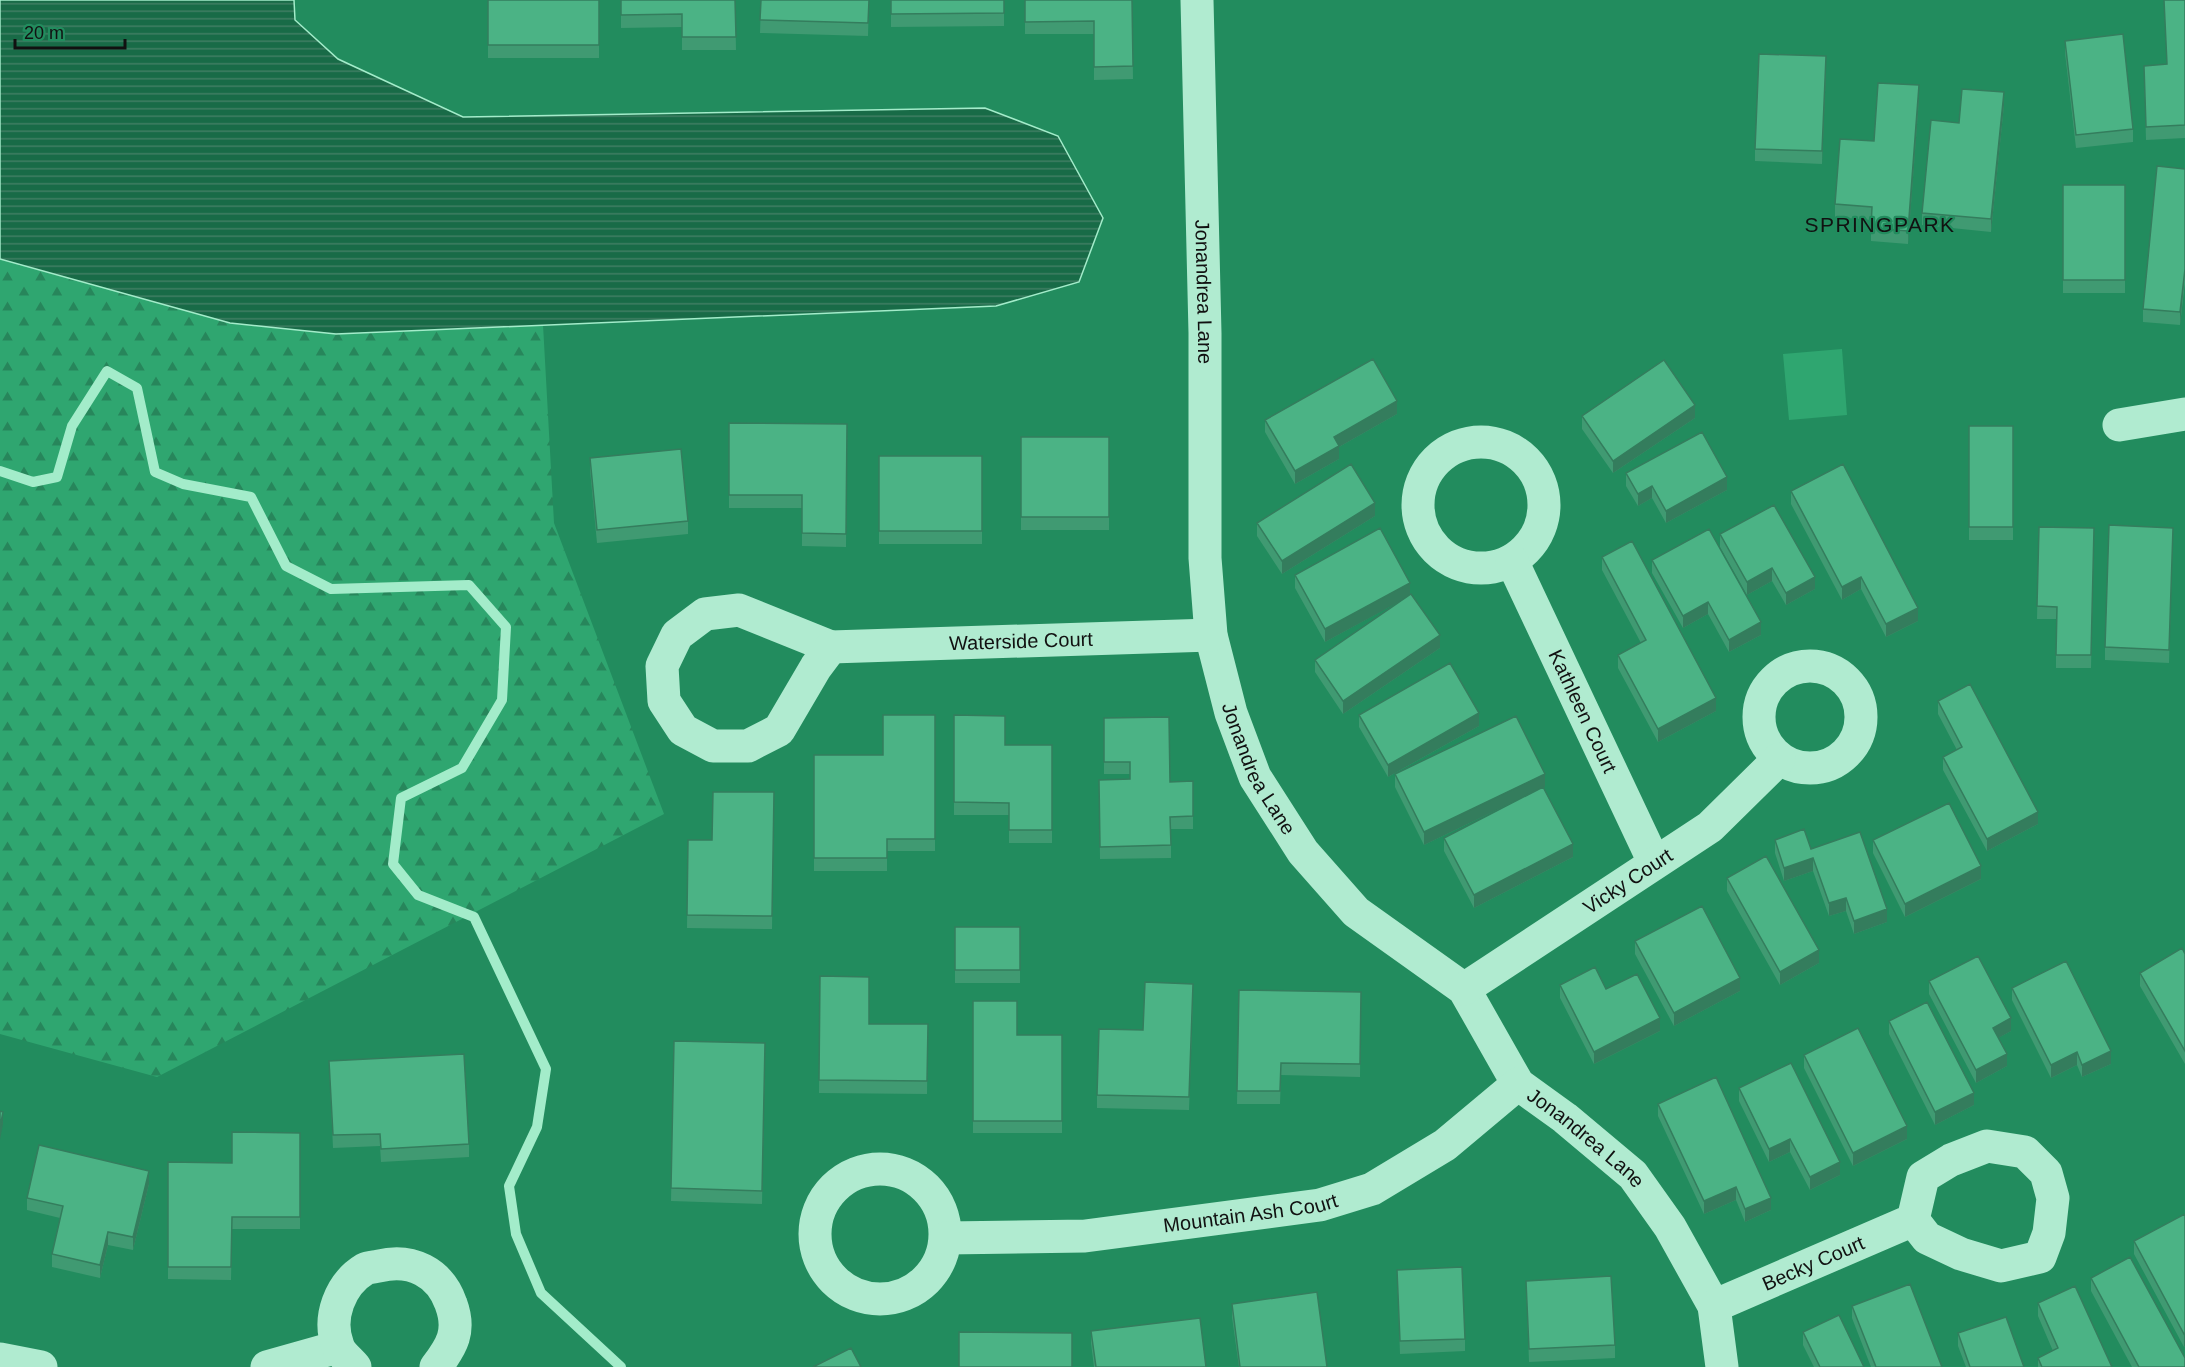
<svg xmlns="http://www.w3.org/2000/svg" width="2185" height="1367" viewBox="0 0 2185 1367" font-family="Helvetica,sans-serif">
  <style>
    .forest { fill: url(#forest-firs) }
    .park { fill: #2fa670 }
    .water { fill: url(#water-rules); stroke: #a3ecca; stroke-width: 1.5 }
    .lines { fill: none; stroke-linecap: round; stroke-linejoin: round }
    .stream { stroke: #a3ecca; stroke-width: 10 }
    .minor { stroke: #b0ebd0; stroke-width: 33 }
    .wall { fill: #409a72 }
    .shaded-wall { fill: #347d5d }
    .building { fill: #4bb385; stroke: #347d5d; stroke-width: 1.5 }
    .labels { text-anchor: middle; dominant-baseline: central; stroke-width: 4.5; stroke-linejoin: round; paint-order: stroke }
    .street-label { font-size: 20px; fill: #111; stroke: #228c5e }
    .neighbourhood-label { font-size: 21px; letter-spacing: 1.5px; fill: #111; stroke: #228c5e }
  </style>
  <defs>
    <pattern id="forest-firs" width="22" height="20" patternUnits="userSpaceOnUse" patternTransform="scale(1.5)"><rect width="22" height="20" fill="#2fa670"/><path d="M5 1l3.5 6h-7zM16 11l3.5 6h-7z" fill="#27865b"/></pattern>
    <pattern id="water-rules" width="6" height="5" patternUnits="userSpaceOnUse" patternTransform="scale(1.5)"><rect width="6" height="5" fill="#186b47"/><path d="M0 2.5h6" fill="none" stroke="#407e63"/></pattern>
  </defs>
  <rect width="100%" height="100%" fill="#228c5e"/>
  <path class="forest" d="M0,259L230,323L336,334L543,325L554,523L664,814L157,1077L0,1034Z"/>
  <path class="park" d="M1842,349L1847,415L1789,420L1783,354Z"/>
  <path class="water" d="M0,0H294L295,20L338,59L463,117L985,108L1058,136L1103,218L1079,282L996,306L336,334L230,323L0,259Z"/>
  <g class="lines">
    <path class="stream" d="M0,471L33,482L57,477L72,426L107,371L137,388L155,472L183,484L251,497L286,566L331,589L469,585L506,627L502,700L462,768L401,798L393,864L418,895L474,917L546,1069L537,1127L509,1186L516,1234L541,1293L621,1367"/>
    <g class="minor">
      <path id="s1" d="M1197,0L1205,333V558L1211,635L1231,713L1255,777L1303,852L1356,912L1464,989L1518,1084L1565,1118L1633,1175L1670,1227L1714,1306L1722,1367"/>
      <path d="M2119,425L2185,414"/>
      <circle cx="1481" cy="505" r="63"/>
      <path id="s2" d="M1512,561L1654,862"/>
      <path d="M739,610L831,647L816,667L779,730L748,746H713L683,730L664,701L662,666L677,635L705,614Z"/>
      <path id="s3" d="M831,647L1211,635"/>
      <circle cx="1810" cy="717" r="51"/>
      <path id="s4" d="M1464,989L1710,827L1779,759"/>
      <circle cx="880" cy="1234" r="65"/>
      <path id="s5" d="M946,1238L1085,1236L1320,1205L1372,1189L1445,1145L1518,1084"/>
      <path id="s6" d="M1714,1306L1913,1220L1923,1177L1951,1160L1987,1146L2025,1152L2046,1173L2053,1198L2049,1233L2040,1257L2001,1266L1961,1254L1927,1238L1913,1220"/>
      <path d="M0,1359L41,1367"/>
      <path d="M267,1367L338,1347"/>
      <path d="M355,1367C350,1361 340,1353 338,1346C327,1318 340,1284 365,1269C369,1267 375,1267 379,1266C411,1258 440,1272 451,1304C461,1331 452,1346 436,1367"/>
    </g>
  </g>
  <path class="wall" d="M488,0H599V58H488Z
    M621,0H735L736,50H682V27L621,28Z
    M761,0H869L868,36L760,33Z
    M891,0H1004V26L891,27Z
    M1025,0H1132L1133,79L1094,80V34H1025Z
    M2164,0H2185V138L2146,140L2144,66L2167,64Z
    M2065,41L2133,129V142L2076,148L2065,53Z
    M1826,69L1822,164L1755,161V149Z
    M1919,98L1908,244L1871,241V220L1835,217V204L1874,141Z
    M2004,105L1991,232L1922,225V213Z
    M2185,169V282L2180,325L2143,322V309Z
    M2063,185H2125V293H2063Z
    M1397,414L1339,447V459L1295,484L1265,432V420Z
    M1582,416L1695,418L1613,473L1582,429Z
    M729,423L847,424L846,547L802,546V508H729Z
    M1969,426H2013V540H1969Z
    M1021,437H1109V530H1021Z
    M879,456H982V544H879Z
    M590,458L688,521V534L597,543L590,470Z
    M1626,473L1727,490L1666,523L1652,498L1638,506L1626,486Z
    M1791,491L1918,621L1886,637L1861,589L1842,600L1791,504Z
    M1375,516L1282,574L1257,536V523Z
    M2039,527L2094,528L2091,668H2056V619H2037Z
    M2173,528L2169,663L2105,660V647Z
    M1720,534L1815,589L1786,605L1772,581L1747,595L1720,547Z
    M1602,557L1716,711L1658,742L1618,668V655L1641,643L1602,570Z
    M1652,560L1761,635L1729,652L1708,614L1683,628L1652,573Z
    M1295,575L1410,594L1440,648L1343,714L1315,672V660L1400,601L1325,642L1295,588Z
    M1938,701L2038,824L1987,851L1943,770V757L1957,750L1938,714Z
    M935,715V851H887V871H814V755H883Z
    M954,715L1005,745H1052V843H1009V815H954Z
    M1359,715L1479,726L1388,777L1359,727Z
    M1104,718L1170,782L1193,781V829H1171V858L1100,859L1099,780L1130,779V774H1104Z
    M1395,774L1545,787H1543L1573,857L1474,908L1444,851V838L1540,789L1424,845L1395,787Z
    M774,792L772,929L687,928L688,840H712Z
    M1775,840L1811,849L1887,922L1854,934L1846,911L1829,916L1813,871L1784,881L1775,853Z
    M1873,840L1981,879L1905,917L1873,853Z
    M1727,878L1819,963L1780,985L1727,891Z
    M955,927H1020V983H955Z
    M1635,941L1740,991L1674,1026L1635,954Z
    M2185,954V1064L2140,986V973Z
    M820,976L869,1024H928L927,1094L819,1093Z
    M1929,981L2011,1031L1998,1038L2007,1066L1976,1083L1929,994Z
    M1560,985L1606,989L1660,1031L1594,1064L1560,998Z
    M2012,988L2111,1064L2082,1077L2077,1065L2051,1078L2012,1000Z
    M1239,990L1361,992L1360,1077L1281,1075L1280,1104H1237Z
    M1193,997L1189,1110L1097,1108V1095L1143,1030Z
    M973,1001L1017,1035H1062V1133H973Z
    M1889,1021L1974,1105L1935,1125L1889,1034Z
    M674,1041L765,1043L762,1204L671,1201Z
    M1804,1055L1907,1139L1853,1166L1804,1068Z
    M329,1061L469,1144V1157L381,1162L380,1146L333,1148Z
    M1739,1088L1840,1175L1810,1190L1790,1152L1769,1162L1739,1101Z
    M1658,1104L1771,1210L1745,1222L1736,1200L1704,1214L1658,1116Z
    M300,1133V1229H232L231,1280L168,1279V1162L232,1163Z
    M149,1184L133,1250L108,1245L100,1278L52,1267V1254L60,1218L27,1210V1198Z
    M2185,1214V1346L2184,1347L2134,1254V1241Z
    M1397,1270L1465,1339V1351L1400,1354Z
    M2091,1278L2185,1367H2132L2091,1291Z
    M1526,1281L1615,1345V1358L1529,1362Z
    M2038,1303L2112,1367H2038V1358L2053,1351L2038,1316Z
    M1232,1304L1327,1367H1239L1232,1317Z
    M1852,1306L1942,1367H1871L1852,1318Z
    M1091,1331L1206,1367H1094L1091,1343Z
    M1803,1332L1864,1367H1814L1803,1345Z
    M1958,1333L2024,1367H1966L1958,1346Z"/>
  <path class="shaded-wall" d="M1826,56V69L1822,164V151Z
    M1919,85V98L1908,244V231Z
    M2004,92V105L1991,232V219Z
    M2184,269V282L2180,325V312Z
    M1397,401V414L1339,447V459L1295,484V471L1334,437Z
    M1695,405V418L1613,473V461Z
    M1727,477V490L1666,523V511Z
    M1652,486V498L1638,506V494Z
    M1375,503V516L1282,574V561Z
    M1772,568V581L1747,595V582Z
    M1815,577V589L1786,605V593Z
    M1861,577V589L1842,600V587Z
    M1410,583V596L1325,642V629Z
    M1708,602V614L1683,628V616Z
    M1918,608V621L1886,637V624Z
    M1761,622V635L1729,652V640Z
    M1440,635V648L1343,714V701Z
    M1716,698V711L1658,742V729Z
    M1479,713V726L1388,777V765Z
    M1545,774V787L1424,845V832Z
    M2038,812V824L1987,851V839Z
    M1573,844V857L1474,908V895Z
    M1813,858V871L1784,881V868Z
    M1981,866V879L1905,917V904Z
    M1846,898V911L1829,916V903Z
    M1887,909V922L1854,934V921Z
    M1819,950V963L1780,985V972Z
    M1740,978V991L1674,1026V1013Z
    M1660,1018V1031L1594,1064V1052Z
    M2011,1018V1031L1993,1041V1028Z
    M2111,1051V1064L2082,1077V1065Z
    M2077,1052V1065L2051,1078V1065Z
    M2007,1054V1066L1976,1083V1070Z
    M1974,1093V1105L1935,1125V1112Z
    M3,1112V1124L0,1140V1127Z
    M1907,1126V1139L1853,1166V1153Z
    M1790,1139V1152L1769,1162V1149Z
    M1840,1162V1175L1810,1190V1177Z
    M149,1171V1184L133,1250V1237Z
    M1736,1187V1200L1704,1214V1201Z
    M1771,1198V1210L1745,1222V1209Z
    M108,1232V1245L100,1278V1265Z
    M2185,1333V1346L2184,1347V1334Z"/>
  <path class="building" d="M488,0H599V45H488Z
    M621,0H735L736,37H682V14L621,15Z
    M761,0H869L868,23L760,20Z
    M891,0H1004V13L891,14Z
    M1025,0H1132L1133,66L1094,67V21L1025,22Z
    M2164,0H2185V125L2146,127L2144,66L2167,64Z
    M2123,34L2133,129L2076,135L2065,41Z
    M1759,54L1826,56L1822,151L1755,149Z
    M1878,83L1919,85L1908,231L1871,228L1872,207L1835,204L1840,139L1874,141Z
    M1962,89L2004,92L1991,219L1922,213L1931,120L1959,123Z
    M2157,166L2185,169V269L2180,312L2143,309Z
    M2063,185H2125V280H2063Z
    M1373,359L1397,401L1334,437L1339,446L1295,471L1265,420Z
    M1664,360L1695,405L1613,461L1582,416Z
    M729,423L847,424L846,534L802,533V495H729Z
    M1969,426H2013V527H1969Z
    M1702,432L1727,477L1666,511L1652,486L1638,494L1626,473Z
    M1021,437H1109V517H1021Z
    M681,449L688,521L597,530L590,458Z
    M879,456H982V531H879Z
    M1351,464L1375,503L1282,561L1257,523Z
    M1843,464L1918,608L1886,624L1861,577L1842,587L1791,491Z
    M1774,505L1815,577L1786,593L1772,568L1747,582L1720,534Z
    M2109,525L2173,528L2169,650L2105,647Z
    M2039,527L2094,528L2091,655H2056L2057,607L2037,606Z
    M1380,528L1410,583L1325,629L1295,575Z
    M1709,529L1761,622L1729,640L1708,602L1683,616L1652,560Z
    M1632,541L1716,698L1658,729L1618,655L1646,640L1602,557Z
    M1411,594L1440,635L1343,701L1315,660Z
    M1450,663L1479,713L1388,765L1359,715Z
    M1970,684L2038,812L1987,839L1943,757L1962,747L1938,701Z
    M883,715H935V839H887V858H814V755H883Z
    M954,715L1005,716V745H1052V830H1009V803L954,802Z
    M1516,716L1545,774L1424,832L1395,774Z
    M1169,717L1170,782L1193,781V816L1170,817L1171,845L1100,847L1099,780L1130,779V762H1104V718Z
    M1543,787L1573,844L1474,895L1444,838Z
    M713,792H774L772,916L687,915L688,840H712Z
    M1949,803L1981,866L1905,904L1873,840Z
    M1804,829L1811,849L1860,832L1887,909L1854,921L1846,898L1829,903L1813,858L1784,868L1775,840Z
    M1766,856L1819,950L1780,972L1727,878Z
    M1702,906L1740,978L1674,1013L1635,941Z
    M955,927H1020V970H955Z
    M2182,948L2185,954V1051L2140,973Z
    M1978,956L2011,1018L1993,1028L2007,1054L1976,1070L1929,981Z
    M2066,961L2111,1051L2082,1065L2077,1052L2051,1065L2012,988Z
    M1595,967L1606,989L1637,974L1660,1018L1594,1052L1560,985Z
    M820,976L869,977V1024H928L927,1081L819,1080Z
    M1145,982L1193,984L1189,1097L1097,1095L1099,1029L1143,1030Z
    M1239,990L1361,992L1360,1064L1281,1063L1280,1091H1237Z
    M973,1001H1017V1035H1062V1121H973Z
    M1927,1002L1974,1093L1935,1112L1889,1021Z
    M1858,1028L1907,1126L1853,1153L1804,1055Z
    M674,1041L765,1043L762,1191L671,1188Z
    M464,1054L469,1144L381,1149L380,1134L333,1135L329,1061Z
    M1791,1063L1840,1162L1810,1177L1790,1139L1769,1149L1739,1088Z
    M1716,1077L1771,1198L1745,1209L1736,1187L1704,1201L1658,1104Z
    M0,1111L3,1112L0,1127Z
    M232,1132L300,1133V1217H232L231,1267H168V1162L232,1163Z
    M39,1145L149,1171L133,1237L108,1232L100,1265L52,1254L63,1206L27,1198Z
    M2185,1214V1333L2184,1334L2134,1241Z
    M2130,1257L2185,1358V1367H2139L2091,1278Z
    M1462,1267L1465,1339L1400,1341L1397,1270Z
    M1611,1276L1615,1345L1529,1349L1526,1281Z
    M1910,1284L1942,1367H1876L1852,1306Z
    M2075,1286L2112,1367H2042L2038,1358L2058,1348L2038,1303Z
    M1317,1292L1327,1367H1240L1232,1304Z
    M1839,1315L1864,1367H1820L1803,1332Z
    M2006,1317L2024,1367H1970L1958,1333Z
    M1200,1318L1206,1367H1096L1091,1331Z
    M959,1332L1072,1333V1367H959Z
    M851,1348L861,1367H813Z"/>
  <g class="labels">
    <g class="street-label">
      <text stroke="none"><textPath href="#s1" startOffset="292">Jonandrea Lane</textPath></text>
      <text stroke="none"><textPath href="#s3" startOffset="190">Waterside Court</textPath></text>
      <text stroke="none"><textPath href="#s2" startOffset="166">Kathleen Court</textPath></text>
      <text stroke="none"><textPath href="#s1" startOffset="778">Jonandrea Lane</textPath></text>
      <text stroke="none"><textPath href="#s4" startOffset="196">Vicky Court</textPath></text>
      <text stroke="none"><textPath href="#s1" startOffset="1282">Jonandrea Lane</textPath></text>
      <text stroke="none"><textPath href="#s5" startOffset="306">Mountain Ash Court</textPath></text>
      <text stroke="none"><textPath href="#s6" startOffset="108">Becky Court</textPath></text>
    </g>
    <g class="neighbourhood-label">
      <text x="1880" y="224">SPRINGPARK</text>
    </g>
  </g>
  <path d="M15 39v9h110v-9" fill="none" stroke="#111111" stroke-width="3"/>
  <text x="24" y="39" font-size="18" fill="#111111" stroke="#228c5e" stroke-width="4.5" paint-order="stroke">20 m</text>
</svg>
